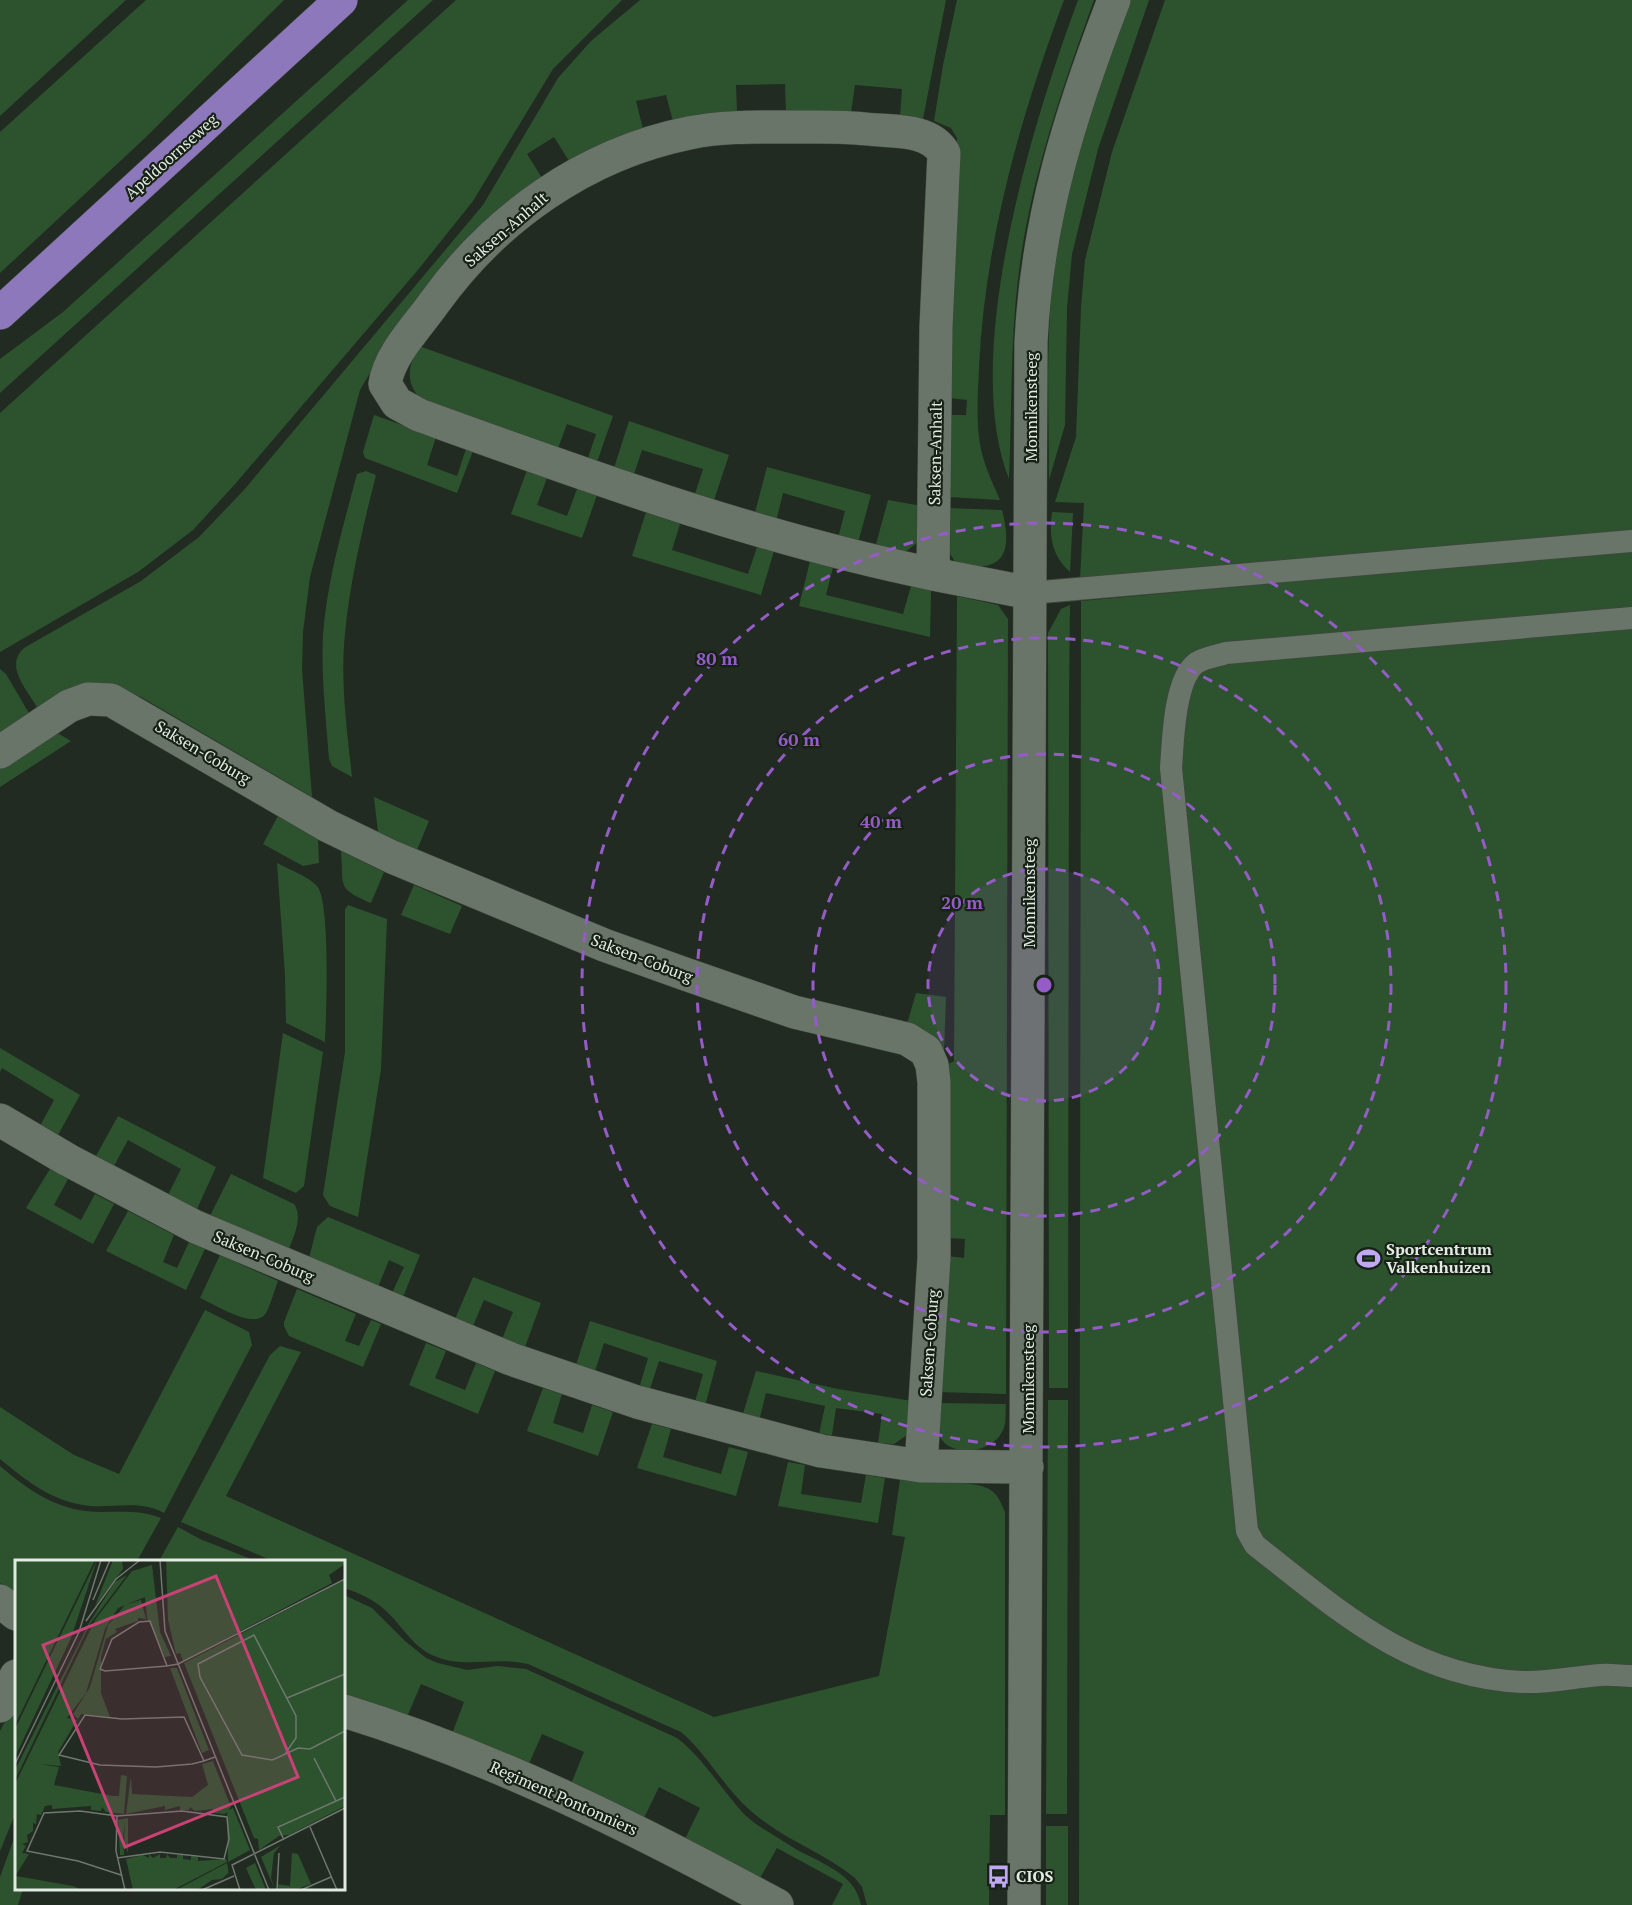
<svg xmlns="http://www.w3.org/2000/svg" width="1632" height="1905" viewBox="0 0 1632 1905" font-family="'PT Serif',serif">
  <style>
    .green { fill: #2d532e }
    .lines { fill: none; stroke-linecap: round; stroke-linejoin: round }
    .service-casing { stroke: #3e473e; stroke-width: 24 }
    .minor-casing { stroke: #3e473e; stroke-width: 34 }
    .primary-casing { stroke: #3e473e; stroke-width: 34 }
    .service { stroke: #697568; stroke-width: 22 }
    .minor { stroke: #697568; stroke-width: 33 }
    .primary { stroke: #8c78ba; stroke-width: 33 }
    .ring { fill: none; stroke: #955cc8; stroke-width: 3; stroke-dasharray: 10 8 }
    .labels { text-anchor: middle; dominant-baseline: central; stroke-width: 4.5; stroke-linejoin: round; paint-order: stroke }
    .street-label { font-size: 16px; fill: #e3eae3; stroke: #172217 }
    .poi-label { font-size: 16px; font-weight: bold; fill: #e3eae3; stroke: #172217; text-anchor: start }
    .inset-road { fill: none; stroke: #6f776f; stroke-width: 1.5 }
    .view { fill: #c94276; fill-opacity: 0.15; stroke: #c94276; stroke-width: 3 }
    .inset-edge { fill: none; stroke: #e3eae3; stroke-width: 3 }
    .centre { fill: #955cc8; stroke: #172217; stroke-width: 3 }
    .ring-label { font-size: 18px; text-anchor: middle; font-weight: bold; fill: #955cc8; stroke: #172217; stroke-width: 4.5; stroke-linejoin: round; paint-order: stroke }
  </style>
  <rect width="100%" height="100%" fill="#212b21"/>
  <path class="green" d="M0,0H126L0,116Z
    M146,0H284L145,138L0,273V132Z
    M408,0H433L0,393V359L63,312Z
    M456,0H622L553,69L473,201L417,271L236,483L193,530L138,572L0,652V413Z
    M640,0H946L923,119L900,117L902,89L855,85L851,113H786L785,84L736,85L737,113L673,121L666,95L636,101L643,129L569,161L554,137L527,154L542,178L378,359L360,390L310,577L303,632L302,669L312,797L141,697L116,686L38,709C27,689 4,667 24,648L141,581L199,537L244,490L483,205L558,78L591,41Z
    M957,0H1064C1020,118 985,241 979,367C978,395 975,430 983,457C987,472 994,486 1000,500L948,497V415H966L967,400L949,398L957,138L951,128L934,121L943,65Z
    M1078,0H1094C1062,89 1031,177 1019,271C1010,340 1012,410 1009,479C960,355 1033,122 1078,0Z
    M1131,0H1149L1098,149L1072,254L1067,308L1065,425L1049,480C1049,410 1045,340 1054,271C1066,178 1098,87 1131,0Z
    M1165,0H1632V530L1080,579L1084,503L1055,502L1076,437L1081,308L1085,260L1112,152Z
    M419,346L613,416L596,465L587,461L596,434L567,424L557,451L420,399C405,380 408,367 419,346Z
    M374,415L436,437L427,465L457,476L466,449L473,451L457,493L365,458L363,452Z
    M629,421L729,455L713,503L694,497L703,469L642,450L633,477L613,471Z
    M767,467L871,495L858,543L838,538L845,511L783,493L776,522L754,516Z
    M527,470L547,478L537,505L567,516L577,489L597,495L582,538L511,514Z
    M366,471L376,475C363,527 350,580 345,634C340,681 347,730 352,777L332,766L329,759C326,718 321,676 323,635C327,580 343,527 357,474Z
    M888,500L922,506L918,542L904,553L875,548Z
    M947,508L1002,510C1013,553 1004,575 956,563L947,549Z
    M646,512L680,524L672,550L748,574L757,547L774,551L761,595L632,556Z
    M1052,512L1073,513L1070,572C1051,555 1049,536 1052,512Z
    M1632,551V1905H1079L1081,601Z
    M810,561L833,567L826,595L903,614L911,586L931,590L930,637L799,606Z
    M957,596L998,605L1008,619L1006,1394L938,1392L947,1256L964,1258L965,1239L947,1238L945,1066L954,1061Z
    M1070,605L1069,703L1068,1388H1049L1048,633L1061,609Z
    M0,669L6,674L30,715L0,734Z
    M54,731L71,741L0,787V766Z
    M374,797L429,821L417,850L378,832Z
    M278,816L318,839L319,863L303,866L263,844Z
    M341,851L384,872L371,903C336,888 344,887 341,851Z
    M277,863C290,870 308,876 317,886C331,902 326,1016 325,1042L286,1023L285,975Z
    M414,885L462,906L450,934L401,915Z
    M348,905L387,919L381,1069L358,1217L330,1206L323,1195L345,1052V909Z
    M916,993L946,997L944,1052L907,1024Z
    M283,1033L323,1052L304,1186L296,1193L263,1178Z
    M0,1048L80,1095L58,1135L40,1126L54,1100L2,1068L0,1072Z
    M118,1116L216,1167L197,1209L168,1195L181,1169L128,1140L114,1166L96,1156Z
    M50,1169L68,1179L54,1205L81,1220L95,1194L114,1204L93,1244L26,1208Z
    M231,1174L294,1204C303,1217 294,1235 289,1249L210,1216Z
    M128,1211L174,1235L163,1262L177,1268L189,1242L205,1249L186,1290L106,1251Z
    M328,1217L420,1255L403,1297L392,1293L404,1267L389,1260L378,1287L309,1258L317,1227Z
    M220,1255L278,1281C274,1291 271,1304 266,1313C254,1331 215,1304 200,1298Z
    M473,1277L541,1303L525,1347L502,1339L513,1312L484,1300L473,1326L455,1319Z
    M297,1289L356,1314L345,1341L359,1346L371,1320L381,1324L363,1367L289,1336L284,1326V1322Z
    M205,1310L249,1332L252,1345L164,1513C140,1500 116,1508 90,1506C53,1502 28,1482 0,1459V1407L74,1455L119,1474Z
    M590,1321L717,1361L705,1406L695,1402L703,1374L659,1361L650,1389L640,1385L648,1358L604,1343L595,1371L576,1365Z
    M426,1343L446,1351L435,1378L465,1390L476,1363L495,1371L478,1414L409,1385Z
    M280,1346L301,1352L226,1496L714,1717L879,1676L905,1537L892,1535L900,1480C921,1482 974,1480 989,1489C998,1494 1001,1503 1005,1512V1815H990L989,1905H867L862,1887L855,1878C823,1852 782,1839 751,1811C724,1788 708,1755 681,1732L528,1664C494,1656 465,1670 432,1655C411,1645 401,1624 385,1610C373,1599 359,1593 344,1588V1562L273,1561L181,1522L270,1355Z
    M756,1371L838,1389L912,1401L907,1435L894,1444L878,1443L882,1414L836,1408L832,1435L819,1434L825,1406L766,1393L759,1421L742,1417Z
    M543,1388L562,1394L553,1423L583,1433L592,1405L613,1412L598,1456L527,1431Z
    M1048,1400H1068L1067,1814H1046Z
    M938,1403L1006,1404C1005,1414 1007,1424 1002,1432C990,1455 946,1459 937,1431C935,1423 938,1411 938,1403Z
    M652,1424L671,1429L663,1457L721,1474L729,1447L748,1452L736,1496L637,1468Z
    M788,1462L805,1465L801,1494L861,1503L866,1475L885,1478L878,1523L778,1506Z
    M0,1466C31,1492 59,1512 101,1512C122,1512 140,1510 161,1518L137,1561L16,1562V1595L0,1583Z
    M178,1527L200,1539L256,1561H159Z
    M344,1595L372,1608L405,1641L426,1658L438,1663L467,1670L497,1666L526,1669L677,1738C704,1759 721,1789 744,1814C755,1825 772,1834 786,1843C812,1861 855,1870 861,1905H832L843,1884L777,1848L760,1878L685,1839L700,1808L659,1787L644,1818L571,1784L584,1752L542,1734L528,1766L452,1734L464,1702L421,1684L407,1717L344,1696Z
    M16,1701V1812L0,1851V1731Z
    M1046,1826H1068V1905H1046Z
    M16,1833V1888L23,1889L18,1905H0V1877Z"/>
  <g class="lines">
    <defs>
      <path id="service" d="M1030,593L1632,541
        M1632,618L1226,653C1217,656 1202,658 1195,664C1174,682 1173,742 1171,768L1247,1531L1255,1545C1339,1611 1411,1677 1523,1682C1549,1683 1574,1677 1600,1675C1611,1674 1621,1676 1632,1676"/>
      <path id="minor" d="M933,574C757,538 588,476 419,415L397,403L385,384C389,355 417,327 434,303C495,218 585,154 689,133C723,126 758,127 793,127C818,127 842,126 866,129C893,132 929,128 944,153L936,327L933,574L1030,593
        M0,752L69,706L88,699L111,700L328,826L392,857L604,945L685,974L794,1012L907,1039L926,1051L932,1065L934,1082V1258L921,1466
        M0,1120L68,1160L196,1227L511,1359L637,1402L821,1451L921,1466L1027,1467
        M0,1601L16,1614
        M0,1706L16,1676
        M344,1711C496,1758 637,1829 777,1905
        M1024,1905L1031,342C1037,219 1070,114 1114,0"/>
      <path id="primary" d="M0,313L341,0"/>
    </defs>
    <use href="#service" class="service-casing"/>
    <use href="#minor" class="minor-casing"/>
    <use href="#primary" class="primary-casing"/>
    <use href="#service" class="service"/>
    <use href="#minor" class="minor"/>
    <use href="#primary" class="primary"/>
  </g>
  <circle cx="1044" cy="985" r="116" fill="#955cc8" fill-opacity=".12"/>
  <g class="ring">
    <circle cx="1044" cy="985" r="116"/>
    <circle cx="1044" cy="985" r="231"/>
    <circle cx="1044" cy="985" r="347"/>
    <circle cx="1044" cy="985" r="462"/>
  </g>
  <defs>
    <symbol id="stadium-bare" viewBox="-9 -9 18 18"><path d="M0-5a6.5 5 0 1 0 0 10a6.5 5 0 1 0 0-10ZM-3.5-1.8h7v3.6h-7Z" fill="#c0a8f4" stroke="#172217" stroke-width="2.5" paint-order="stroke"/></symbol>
    <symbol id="bus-bare" viewBox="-9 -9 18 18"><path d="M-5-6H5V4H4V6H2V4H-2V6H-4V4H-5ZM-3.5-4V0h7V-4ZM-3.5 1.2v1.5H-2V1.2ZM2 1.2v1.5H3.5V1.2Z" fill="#c0a8f4" stroke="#172217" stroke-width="2.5" paint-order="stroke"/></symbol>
  </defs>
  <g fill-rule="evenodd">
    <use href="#stadium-bare" x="1352" y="1242" width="33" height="33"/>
    <use href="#bus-bare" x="982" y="1860" width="33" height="33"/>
  </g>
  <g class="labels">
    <g class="street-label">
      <text transform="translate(171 156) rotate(-42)">Apeldoornseweg</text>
      <text transform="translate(506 229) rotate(-41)">Saksen-Anhalt</text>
      <text transform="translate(1031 407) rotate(-90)">Monnikensteeg</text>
      <text transform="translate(935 453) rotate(-89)">Saksen-Anhalt</text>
      <text transform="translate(203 752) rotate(31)">Saksen-Coburg</text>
      <text transform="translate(1029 893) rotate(-90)">Monnikensteeg</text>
      <text transform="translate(642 958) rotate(21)">Saksen-Coburg</text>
      <text transform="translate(264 1256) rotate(23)">Saksen-Coburg</text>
      <text transform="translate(929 1343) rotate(-86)">Saksen-Coburg</text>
      <text transform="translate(1028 1379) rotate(-90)">Monnikensteeg</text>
      <text transform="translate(564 1798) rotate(24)">Regiment Pontonniers</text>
    </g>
    <g class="poi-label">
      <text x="1386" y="1249">Sportcentrum<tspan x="1386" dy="18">Valkenhuizen</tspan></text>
      <text x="1016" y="1876">CIOS</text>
    </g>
  </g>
  <g transform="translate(15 1560)">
    <rect width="330" height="330" fill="#212b21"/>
    <path d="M0,0H80L0,165ZM82,0L56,78L0,197V169ZM98,0H107L108,9L80,46ZM151,0H330V4L314,15L317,23L168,101L165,93L161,94L153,60ZM137,5L145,72L156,96L150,97L132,58L130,37L103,48L90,69L71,133L52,158L62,160L43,192L46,206L24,204L44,207L39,225L98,236H104L106,215L112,216L109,254L91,252L87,247L86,251L76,250V246L37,249V245L30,246L26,255L22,254L21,264L18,263V271L12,275L13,282L7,284L11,286L7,293L14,294L1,315L0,224L80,60L117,11ZM112,15L75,64L0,220V210L74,63L100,22ZM330,20V246L274,275L264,276L244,290L243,279L239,278L169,103ZM126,40L131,59L123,58V61L100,69L102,72L91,79L86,97V133L95,157L66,154L63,159L58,154L75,127L93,65L110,45ZM155,108H162L194,190L187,193ZM198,201L216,247L210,254L198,253V249L180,251L175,247L174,250H165V246L150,250V246L111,254L116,216L117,234L177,237L193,225L187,204ZM218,248L235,290L213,302L212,251ZM113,258V293L109,283L110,259L108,279L109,295H105L103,260ZM266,285L259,293L256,318L260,330L246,297ZM277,293L283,294L296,324L280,330L264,329L262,324L275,326ZM134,294L138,298L145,294V298H151L152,294L155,298H162V295H168V299L176,300V296L183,297V301L211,299L212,302L158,330H118L111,299L128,295L134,298ZM212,303L214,316L213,313L207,319L197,320L182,330H161ZM240,303L251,330H241L231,308ZM1,316L58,326L67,330H0Z" fill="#2d532e"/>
    <path class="inset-road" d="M145,0L150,71L254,330M78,40L95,0M71,61L101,19L125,0M152,106L90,111L85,109L97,79L124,62L135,61L152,106L163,104L330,19M272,138L330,114M270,194L281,178V156L239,75L183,104L185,117L227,195L257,200L264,197L283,188L295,189L330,171M299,198L321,241M189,201L169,157L107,159L70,155L44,195L85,205L141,207L177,204L189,201L200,197M0,204L64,72L86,0M102,256L101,291L110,330M295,267L322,330M269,280L263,267L330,237M102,298L145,292L209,299L214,279L212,257L167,251L102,256L65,251L29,253L12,291L63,301L106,315M187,330L219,316M225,330L217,305L330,248M262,330L264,293M286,330L316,317"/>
    <path class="view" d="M201,16L283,217L110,287L28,85Z"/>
    <rect width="330" height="330" class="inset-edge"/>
  </g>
  <circle cx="1044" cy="985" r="9" class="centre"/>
  <g class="ring-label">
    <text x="717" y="665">80 m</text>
    <text x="799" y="746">60 m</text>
    <text x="881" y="828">40 m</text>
    <text x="962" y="909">20 m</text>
  </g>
</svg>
